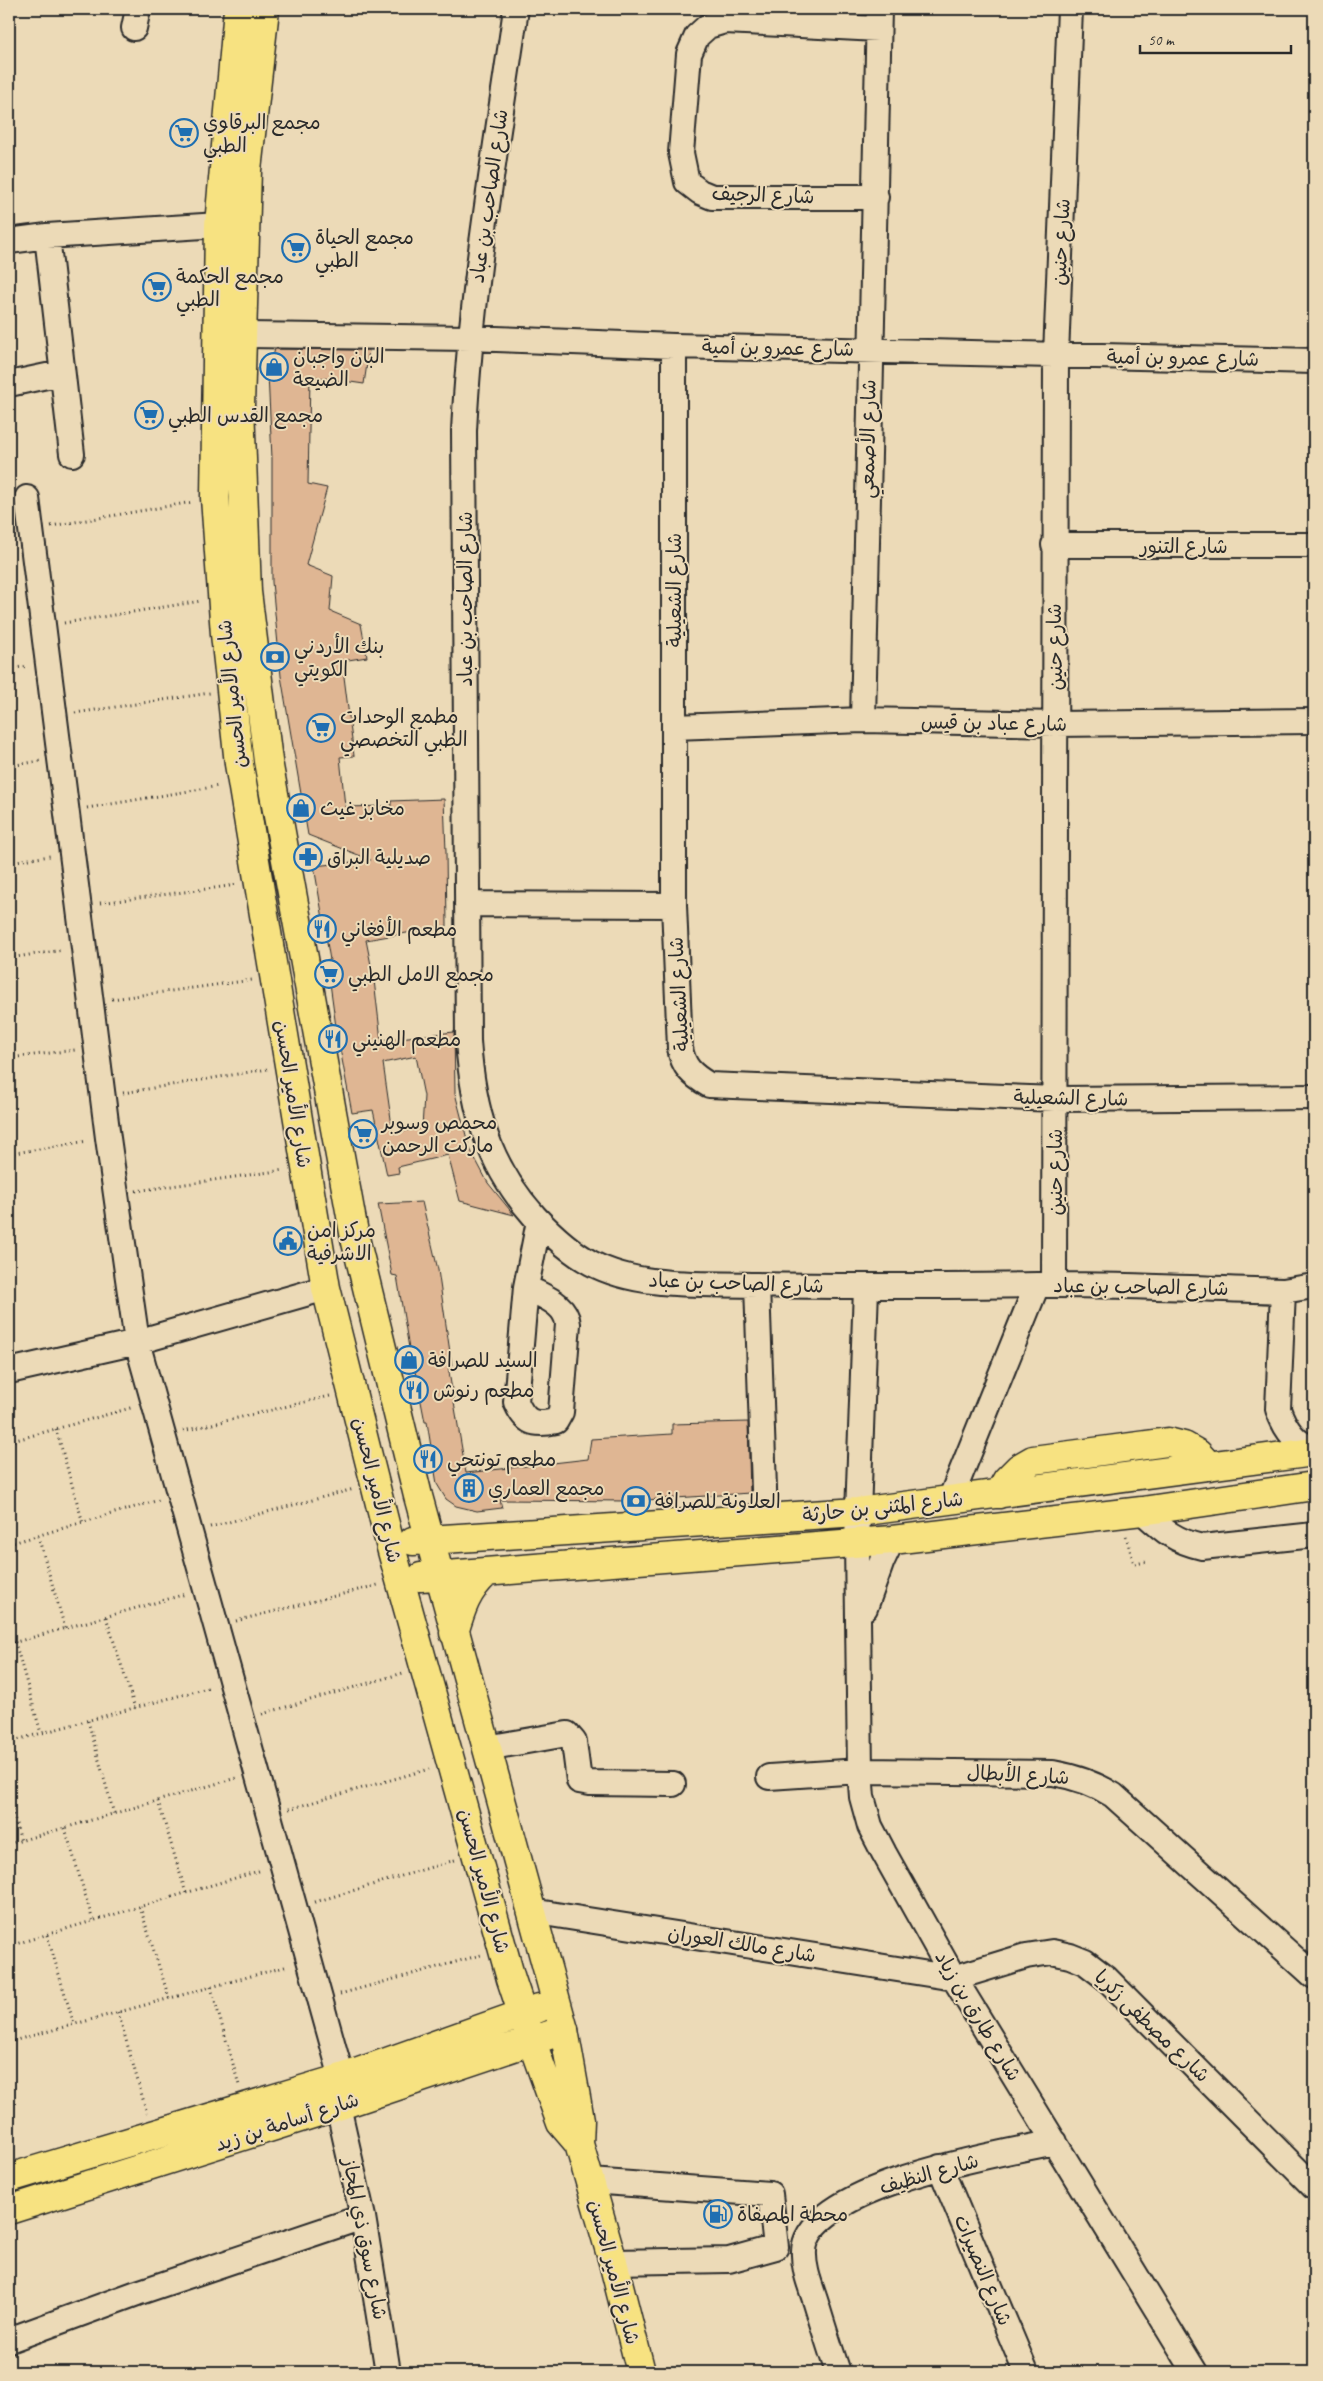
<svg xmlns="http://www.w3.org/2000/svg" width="1323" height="2381" viewBox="0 0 1323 2381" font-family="Caveat,'Playpen Sans Arabic',sans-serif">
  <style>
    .building { fill: #dfb693; stroke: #2b2b2b; fill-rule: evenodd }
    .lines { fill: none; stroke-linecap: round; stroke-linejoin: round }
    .minor-casing { stroke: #2b2b2b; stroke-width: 28 }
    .major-casing { stroke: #2b2b2b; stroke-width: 31 }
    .highway-casing { stroke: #2b2b2b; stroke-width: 31 }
    .path { stroke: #2b2b2b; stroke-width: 3; stroke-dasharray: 1 4; stroke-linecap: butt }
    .minor { stroke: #ecdab7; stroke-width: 24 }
    .major { stroke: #f7e281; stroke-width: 28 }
    .highway { stroke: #f7e281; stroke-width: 28 }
    .labels { text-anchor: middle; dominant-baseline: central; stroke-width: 4; stroke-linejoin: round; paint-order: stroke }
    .poi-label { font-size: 20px; fill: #2b2b2b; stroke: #ecdab7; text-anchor: start }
    .street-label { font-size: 20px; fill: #2b2b2b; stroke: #ecdab7 }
  </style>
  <rect width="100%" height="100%" fill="#ecdab7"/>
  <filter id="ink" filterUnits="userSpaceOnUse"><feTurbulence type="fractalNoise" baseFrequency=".02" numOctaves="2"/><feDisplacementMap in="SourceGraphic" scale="10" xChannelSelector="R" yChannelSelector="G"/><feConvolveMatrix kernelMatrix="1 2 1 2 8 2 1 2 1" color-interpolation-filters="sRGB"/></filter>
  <g filter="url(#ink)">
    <path class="building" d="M275,349L369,350L364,384L310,376L308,484L327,488L306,565L333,576L330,611L361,624L367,657L342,661L354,756L340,757L345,807L391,806V801L444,799L446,852L447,926L366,940L374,980L381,1040L454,1032L455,1093L469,1147L488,1183L514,1215L460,1201L448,1155L398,1167L399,1173L387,1175L373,1110L352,1113L336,1027L327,961L330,960L314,866L371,860L308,835L281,676L272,582V458L268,374ZM416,1056L424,1096L422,1128L393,1133L383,1063Z
      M422,1202L438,1270L452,1366H448L466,1473L588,1459L591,1439L672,1434V1424L748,1422L750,1493L631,1501L500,1500L502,1508L477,1511L456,1506L446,1499L437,1484L427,1422H425L415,1371L413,1372L397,1276L392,1275L378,1204Z"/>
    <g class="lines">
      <defs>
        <path id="minor" d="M516,9C496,149 471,289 464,431L468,1041C473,1110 488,1165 535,1217C552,1235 569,1251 591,1263C640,1289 703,1283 757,1285C851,1287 944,1286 1037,1285C1119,1284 1201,1289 1283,1291L1314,1286
          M134,28L138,9
          M876,197H712L700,192L687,182L681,153L689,54L697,36L708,26L725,21L878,29
          M47,236L72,454
          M9,241L47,236L219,225
          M243,335L470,338L674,346L1314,361
          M674,346V905L680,1048C683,1067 692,1075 709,1085L1056,1099L1314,1097
          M9,384L61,373
          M27,498L108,1138L137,1342L342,2078
          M1054,545H1314
          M863,720L879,9
          M674,727L863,720L1056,724L1314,721
          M467,904L674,905
          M757,1285L765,1518
          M1054,1285L1056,355L1070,9
          M526,1287C543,1297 566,1303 568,1324L561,1412L556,1421C534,1426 525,1423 516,1402L526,1287L539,1221
          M866,1288L857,1543L860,1771L862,1797L870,1826L884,1853L954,1978L1195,2372
          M1283,1291L1278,1409C1284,1426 1294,1445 1314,1448
          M9,1371L137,1342L326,1288
          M950,1500L1037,1285
          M1142,1511C1163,1530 1174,1541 1202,1547L1314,1535
          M865,1608L882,1561L892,1540
          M486,1748L567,1734L574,1742L579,1781L590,1783L673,1784
          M769,1777L860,1771L1053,1773C1076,1777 1094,1783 1113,1795L1314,1976
          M531,1911L954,1978L1026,1956L1052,1952L1070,1956L1085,1962L1106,1978L1314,2187
          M338,2106L363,2217L388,2372
          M940,2167L1026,2372
          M590,2181L770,2194L776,2247L729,2260L613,2262
          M9,2340L137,2293L363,2217
          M838,2372C830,2349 823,2326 816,2303C811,2287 803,2269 804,2251C807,2185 1003,2153 1055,2142"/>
        <path id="major" d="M564,2030L580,2120L579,2144L613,2262L641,2372
          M532,2042L561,2123L579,2144"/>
        <path id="highway" d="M238,9L219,225L215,498L225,634L239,764L326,1288L390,1544L511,1979L532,2042
          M999,1494L1007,1480L1019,1468L1033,1460L1094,1452L1168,1442L1184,1446L1198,1454L1209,1466
          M413,1541L858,1512L1314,1452
          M421,1577L892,1540L1142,1511L1314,1486
          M454,1633C461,1609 467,1590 486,1573
          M9,2178L342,2078L539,2008
          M9,2210L338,2106L564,2030L418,1496L355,1238L268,761L247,592L240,406L247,170L265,9"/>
      </defs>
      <use href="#minor" class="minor-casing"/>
      <use href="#major" class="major-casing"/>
      <use href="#highway" class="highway-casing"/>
      <path class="path" d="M51,526L193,502
        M64,623L201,601
        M9,669L28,666
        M75,713L210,693
        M9,766L40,761
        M87,808L219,786
        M9,862L50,856
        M100,903L237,885
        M9,958L63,950
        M112,999L252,980
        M9,1058L75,1050
        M123,1093L268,1069
        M9,1154L87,1141
        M136,1191L284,1170
        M56,1429L83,1523
        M183,1431L330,1396
        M9,1442L134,1407
        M210,1527L354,1489
        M38,1536L65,1628
        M1126,1536L1134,1564L1147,1562
        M9,1544L159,1500
        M106,1617L135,1708
        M236,1621L378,1585
        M15,1642L41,1733
        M9,1644L186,1594
        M262,1714L403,1673
        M88,1721L114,1814
        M9,1742L211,1687
        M9,1800L21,1841
        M158,1801L186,1893
        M289,1809L429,1769
        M65,1828L93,1921
        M9,1844L236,1778
        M315,1902L455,1860
        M140,1907L169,1998
        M47,1935L74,2024
        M9,1946L262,1870
        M211,1987L239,2085
        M340,1994L481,1955
        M118,2012L147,2113
        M9,2042L288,1966"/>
      <use href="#minor" class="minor"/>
      <use href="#major" class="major"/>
      <use href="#highway" class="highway"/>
    </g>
  </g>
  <defs>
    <symbol id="supermarket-ring" viewBox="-11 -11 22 22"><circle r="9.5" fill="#ecdab7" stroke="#1f6fb2" stroke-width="1.5"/><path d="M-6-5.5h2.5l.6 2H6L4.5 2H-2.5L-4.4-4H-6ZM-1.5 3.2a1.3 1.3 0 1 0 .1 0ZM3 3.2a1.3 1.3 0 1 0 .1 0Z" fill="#1f6fb2"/></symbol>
    <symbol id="shop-ring" viewBox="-11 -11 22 22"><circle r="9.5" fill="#ecdab7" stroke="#1f6fb2" stroke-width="1.5"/><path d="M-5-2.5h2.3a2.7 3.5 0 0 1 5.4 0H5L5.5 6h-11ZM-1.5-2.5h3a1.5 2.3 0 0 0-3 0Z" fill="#1f6fb2"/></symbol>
    <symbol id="bank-ring" viewBox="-11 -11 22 22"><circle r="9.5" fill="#ecdab7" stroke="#1f6fb2" stroke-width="1.5"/><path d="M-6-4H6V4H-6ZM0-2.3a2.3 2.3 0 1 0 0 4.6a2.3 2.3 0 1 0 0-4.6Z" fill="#1f6fb2"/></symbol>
    <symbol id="pharmacy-ring" viewBox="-11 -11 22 22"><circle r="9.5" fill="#ecdab7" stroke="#1f6fb2" stroke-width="1.5"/><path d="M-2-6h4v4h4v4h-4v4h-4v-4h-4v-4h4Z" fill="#1f6fb2"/></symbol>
    <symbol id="restaurant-ring" viewBox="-11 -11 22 22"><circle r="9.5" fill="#ecdab7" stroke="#1f6fb2" stroke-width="1.5"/><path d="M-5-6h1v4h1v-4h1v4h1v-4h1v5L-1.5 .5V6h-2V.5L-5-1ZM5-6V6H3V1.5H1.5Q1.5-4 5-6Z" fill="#1f6fb2"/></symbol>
    <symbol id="civic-ring" viewBox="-11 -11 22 22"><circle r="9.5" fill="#ecdab7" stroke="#1f6fb2" stroke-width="1.5"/><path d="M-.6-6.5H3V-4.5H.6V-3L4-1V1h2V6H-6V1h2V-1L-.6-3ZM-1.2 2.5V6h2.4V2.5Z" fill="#1f6fb2"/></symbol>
    <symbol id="building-ring" viewBox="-11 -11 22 22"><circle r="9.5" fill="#ecdab7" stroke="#1f6fb2" stroke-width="1.5"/><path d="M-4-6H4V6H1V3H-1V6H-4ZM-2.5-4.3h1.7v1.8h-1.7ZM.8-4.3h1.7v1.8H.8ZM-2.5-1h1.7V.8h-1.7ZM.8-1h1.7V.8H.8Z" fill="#1f6fb2"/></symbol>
    <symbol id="fuel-ring" viewBox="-11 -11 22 22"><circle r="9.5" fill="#ecdab7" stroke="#1f6fb2" stroke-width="1.5"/><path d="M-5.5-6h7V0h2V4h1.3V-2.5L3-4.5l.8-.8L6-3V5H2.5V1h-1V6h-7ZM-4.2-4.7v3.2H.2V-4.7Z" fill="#1f6fb2"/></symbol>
  </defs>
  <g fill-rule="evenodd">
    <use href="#supermarket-ring" x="168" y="117" width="32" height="32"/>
    <use href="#supermarket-ring" x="280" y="232" width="32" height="32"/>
    <use href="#supermarket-ring" x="141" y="271" width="32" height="32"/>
    <use href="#shop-ring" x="258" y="351" width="32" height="32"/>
    <use href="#supermarket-ring" x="133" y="399" width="32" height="32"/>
    <use href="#bank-ring" x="259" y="641" width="32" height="32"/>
    <use href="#supermarket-ring" x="305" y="712" width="32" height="32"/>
    <use href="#shop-ring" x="285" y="792" width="32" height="32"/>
    <use href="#pharmacy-ring" x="292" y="841" width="32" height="32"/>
    <use href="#restaurant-ring" x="306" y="913" width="32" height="32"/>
    <use href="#supermarket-ring" x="313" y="958" width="32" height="32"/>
    <use href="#restaurant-ring" x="317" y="1023" width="32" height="32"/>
    <use href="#supermarket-ring" x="347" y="1118" width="32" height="32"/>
    <use href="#civic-ring" x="272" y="1225" width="32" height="32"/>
    <use href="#shop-ring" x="393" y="1344" width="32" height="32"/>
    <use href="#restaurant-ring" x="398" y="1374" width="32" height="32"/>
    <use href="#restaurant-ring" x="412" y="1443" width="32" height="32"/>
    <use href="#building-ring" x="453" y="1472" width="32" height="32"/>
    <use href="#bank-ring" x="620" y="1485" width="32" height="32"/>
    <use href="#fuel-ring" x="702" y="2198" width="32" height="32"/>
  </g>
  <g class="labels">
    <g class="poi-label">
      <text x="203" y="122">مجمع البرقاوي<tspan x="203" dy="23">الطبي</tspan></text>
      <text x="315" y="237">مجمع الحياة<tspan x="315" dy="23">الطبي</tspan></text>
      <text x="176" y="276">مجمع الحكمة<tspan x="176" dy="23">الطبي</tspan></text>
      <text x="293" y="356">البان واجبان<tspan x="293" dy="23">الضيعة</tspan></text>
      <text x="168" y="415">مجمع القدس الطبي</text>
      <text x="294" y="646">بنك الأردني<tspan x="294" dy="23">الكويتي</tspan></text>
      <text x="340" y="716">مطمع الوحدات<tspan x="340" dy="23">الطبي التخصصي</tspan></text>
      <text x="320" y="808">مخابز غيث</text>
      <text x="327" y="857">صديلية البراق</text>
      <text x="341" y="929">مطعم الأفغاني</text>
      <text x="348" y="974">مجمع الامل الطبي</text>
      <text x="352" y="1039">مطعم الهنيني</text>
      <text x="382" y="1122">محمص وسوبر<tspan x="382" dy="23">ماركت الرحمن</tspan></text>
      <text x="307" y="1230">مركز امن<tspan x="307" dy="23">الاشرفية</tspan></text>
      <text x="428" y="1360">السيد للصرافة</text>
      <text x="433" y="1390">مطعم رنوش</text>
      <text x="447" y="1459">مطعم تونتحي</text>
      <text x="488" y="1488">مجمع العماري</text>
      <text x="655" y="1501">العلاونة للصرافة</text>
      <text x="737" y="2214">محطة المصفاة</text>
    </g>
    <g class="street-label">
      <text transform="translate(763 195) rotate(2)">شارع الرجيف</text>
      <text transform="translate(489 196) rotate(-82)">شارع الصاحب بن عباد</text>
      <text transform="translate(1061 242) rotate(-87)">شارع حنين</text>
      <text transform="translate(778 348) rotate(1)">شارع عمرو بن أمية</text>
      <text transform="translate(1183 358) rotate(1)">شارع عمرو بن أمية</text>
      <text transform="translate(868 439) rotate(-89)">شارع الأصمعي</text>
      <text x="1184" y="546">شارع التنور</text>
      <text transform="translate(674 590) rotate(-90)">شارع الشعيلية</text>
      <text transform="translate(465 599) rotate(-90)">شارع الصاحب بن عباد</text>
      <text transform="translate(1055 647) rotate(-91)">شارع حنين</text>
      <text transform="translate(232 694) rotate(-96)">شارع الأمير الحسن</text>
      <text transform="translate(994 723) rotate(1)">شارع عباد بن قيس</text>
      <text transform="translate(679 994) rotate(-93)">شارع الشعيلية</text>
      <text transform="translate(293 1094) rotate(81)">شارع الأمير الحسن</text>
      <text transform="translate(1071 1098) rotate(1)">شارع الشعيلية</text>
      <text transform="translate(1055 1172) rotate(-90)">شارع حنين</text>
      <text transform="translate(736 1283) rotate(2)">شارع الصاحب بن عباد</text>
      <text transform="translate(1141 1287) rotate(1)">شارع الصاحب بن عباد</text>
      <text transform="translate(377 1490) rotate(76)">شارع الأمير الحسن</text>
      <text transform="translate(883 1507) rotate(-6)">شارع المثنى بن حارثة</text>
      <text transform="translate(1018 1775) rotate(3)">شارع الأبطال</text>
      <text transform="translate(484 1881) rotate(75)">شارع الأمير الحسن</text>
      <text transform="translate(742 1944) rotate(9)">شارع مالك العوران</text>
      <text transform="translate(978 2016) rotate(59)">شارع طارق بن زياد</text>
      <text transform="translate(1152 2026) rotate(44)">شارع مصطفى زكريا</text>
      <text transform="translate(287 2122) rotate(-18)">شارع أسامة بن زيد</text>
      <text transform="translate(929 2174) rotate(-16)">شارع النظيف</text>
      <text transform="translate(365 2239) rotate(79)">شارع سوق ذي المجاز</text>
      <text transform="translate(983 2270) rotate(67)">شارع النصيرات</text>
      <text transform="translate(614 2272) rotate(75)">شارع الأمير الحسن</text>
    </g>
  </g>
  <rect width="1323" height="2381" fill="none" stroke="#ecdab7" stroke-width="30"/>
  <rect x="15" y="15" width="1293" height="2351" fill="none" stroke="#2b2b2b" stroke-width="2" filter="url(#ink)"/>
  <path d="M1140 45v8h151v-8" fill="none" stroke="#2b2b2b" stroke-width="2.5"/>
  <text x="1148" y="45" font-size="15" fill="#2b2b2b" stroke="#ecdab7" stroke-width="4" paint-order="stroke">50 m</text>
</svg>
